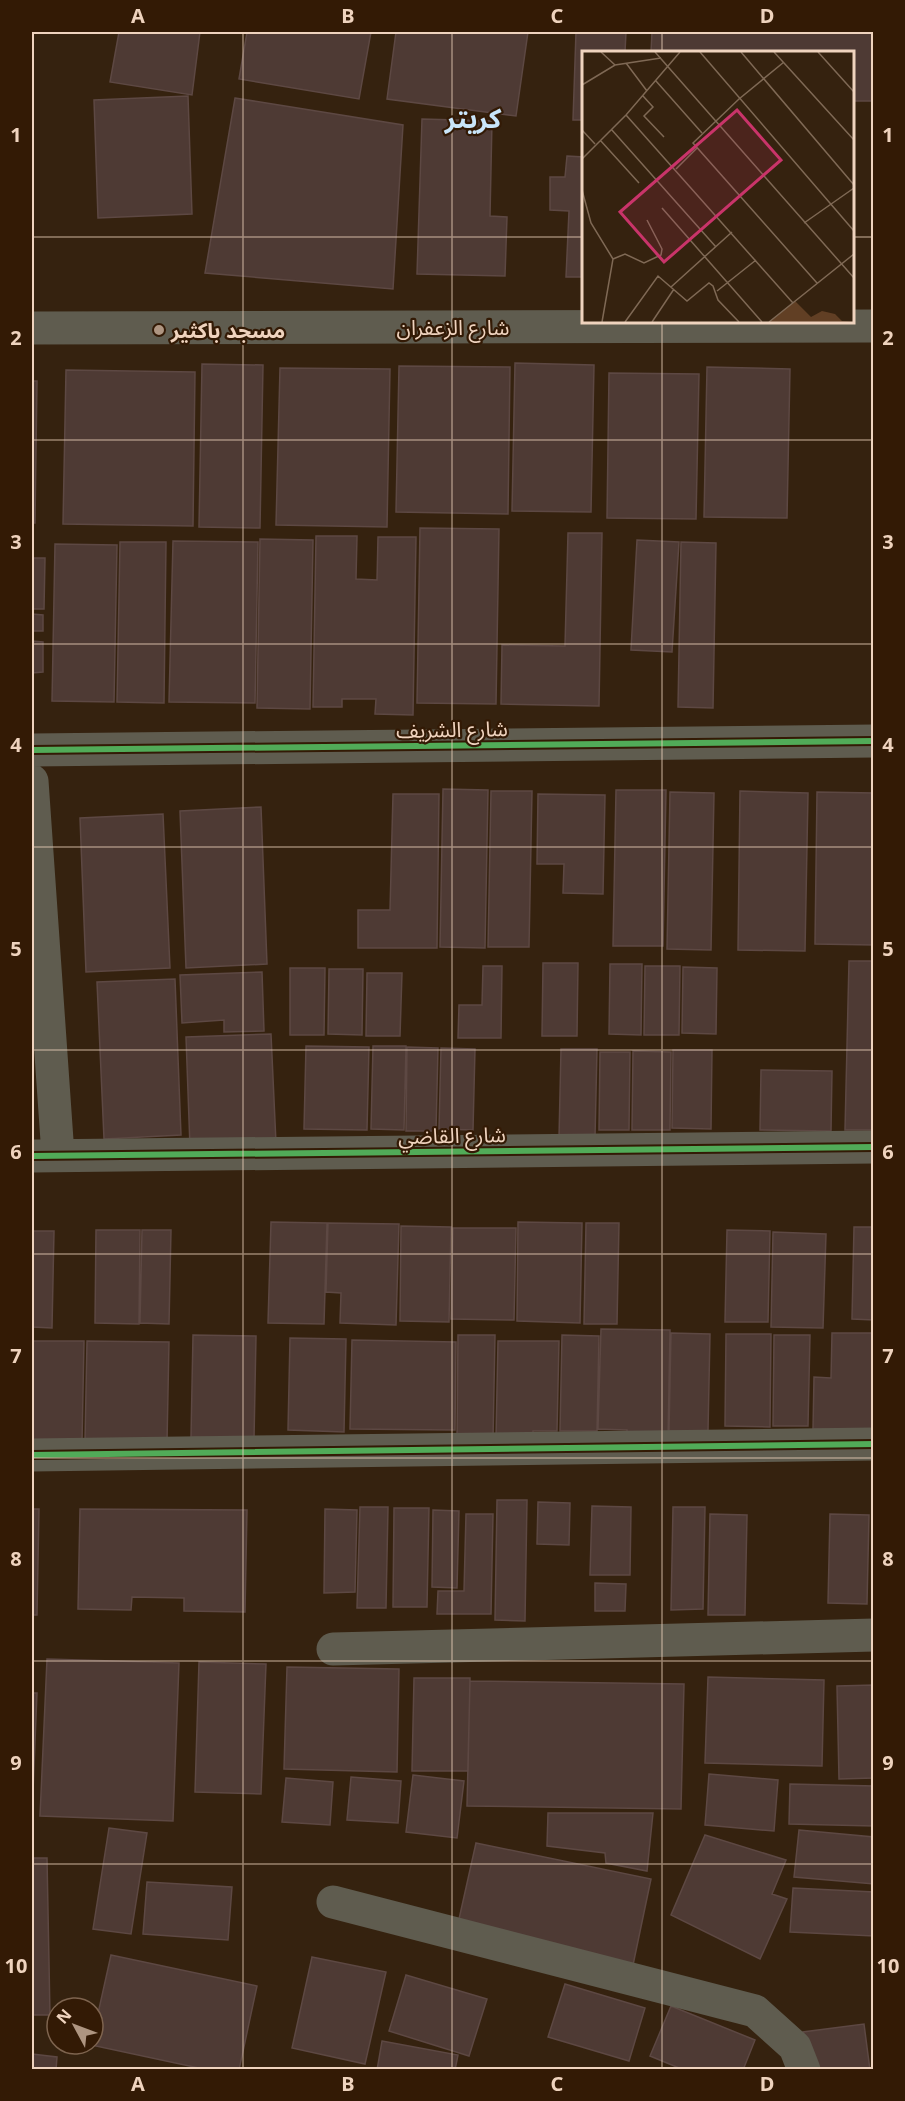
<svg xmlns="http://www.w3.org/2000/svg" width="905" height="2101" viewBox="0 0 905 2101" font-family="'Noto Sans','Noto Sans Arabic',sans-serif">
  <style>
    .building { fill: #4e3a34; stroke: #5d4843; stroke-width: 1.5 }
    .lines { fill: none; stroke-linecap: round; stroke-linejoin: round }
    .minor { stroke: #5f5c4f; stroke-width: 33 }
    .cycleway-casing { stroke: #331a05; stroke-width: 10 }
    .cycleway { stroke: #51ab58; stroke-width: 6 }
    .grid { fill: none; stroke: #efd3be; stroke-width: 1.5; stroke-opacity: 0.55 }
    .poi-dot { fill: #ae9581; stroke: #331a05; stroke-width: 2 }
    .labels { text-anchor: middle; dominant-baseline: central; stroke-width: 4.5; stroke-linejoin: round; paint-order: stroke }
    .street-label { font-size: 21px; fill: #efd3be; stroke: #331a05 }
    .poi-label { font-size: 21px; font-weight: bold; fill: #efd3be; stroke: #331a05; text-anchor: start }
    .district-label { font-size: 27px; font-weight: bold; fill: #c9e5f9; stroke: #331a05 }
    .inset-road { fill: none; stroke: #7f6955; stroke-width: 1.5 }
    .view { fill: #c9346a; fill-opacity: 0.15; stroke: #c9346a; stroke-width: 3 }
    .inset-edge { fill: none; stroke: #efd3be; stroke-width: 3 }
    .neatline { fill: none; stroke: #efd3be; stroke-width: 2 }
    .grid-label { font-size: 20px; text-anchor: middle; font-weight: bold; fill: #efd3be }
  </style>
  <rect width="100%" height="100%" fill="#35220f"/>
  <path class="building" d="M119,32H200L192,95L110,82Z
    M247,32H371L359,99L239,79Z
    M396,32H528L516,116L387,99Z
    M576,32H626L625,52H584V120H573Z
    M652,32H874V101H852V52H651Z
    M188,96L192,214L98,218L94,100Z
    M235,98L403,125L393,289L205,273Z
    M422,119L492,121L490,216L507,217L505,276L417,274Z
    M567,156L584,157V277H566L569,211L550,210V177H565Z
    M515,363L594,365L591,512L512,511Z
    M202,364L263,365L260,528L199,527Z
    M399,366L510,367L508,514L396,512Z
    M707,367L790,369L787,518L704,517Z
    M280,368L390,369L387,527L276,525Z
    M66,370L195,372L193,526L63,524Z
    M609,373L699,374L696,519L607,518Z
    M32,381H37L35,523H32Z
    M420,528L499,529L496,704L417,703Z
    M568,533H602L599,706L501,704L502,645L565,646Z
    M316,536H357L356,579L377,580L378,537H416L413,715L375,714L376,699H342V707H313Z
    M260,539L313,540L310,709L257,708Z
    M637,540L679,542L672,652L631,650Z
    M173,541L258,542L255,703L169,702Z
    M120,542H166L164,703L117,702Z
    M681,542L716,543L713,708L678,707Z
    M55,544L117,545L114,702L52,701Z
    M32,558H45L44,609H32Z
    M32,614L43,615V631H32Z
    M32,641L43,642V672L32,673Z
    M443,789L488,790L485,948L440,947Z
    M616,790H666L663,946H613Z
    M491,791H532L529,947H488Z
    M740,791L808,793L805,951L738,950Z
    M670,792L714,793L711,950L667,949Z
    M817,792L874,793V945L815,944Z
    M393,794H439L437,948H358V910H390Z
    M538,794L605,795L603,894L563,893L564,864H537Z
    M261,807L267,964L186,968L180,811Z
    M163,814L170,968L86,972L80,818Z
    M849,961H874V1130H845Z
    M543,963H578L577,1036H542Z
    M610,964H642L641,1035L609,1034Z
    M483,966H502L501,1038H458L459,1005H482Z
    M645,966H680L679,1035H644Z
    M683,967L717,968L716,1034L682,1033Z
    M290,968H325L324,1035H290Z
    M329,969H363L362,1035L328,1034Z
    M262,972L264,1031L224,1032V1020L182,1023L180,975Z
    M367,973H402L400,1036H366Z
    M175,979L181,1135L104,1139L97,982Z
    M271,1034L276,1143L190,1147L186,1037Z
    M306,1046L369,1047L367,1130L304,1129Z
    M373,1046H406L404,1130L371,1129Z
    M407,1047L438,1048L436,1131H406Z
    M441,1048L475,1049L473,1130L439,1129Z
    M561,1049H597L595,1138H559Z
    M673,1050H712L711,1129L672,1128Z
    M633,1051L671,1052L670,1130H632Z
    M600,1052H630L629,1130H599Z
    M761,1070L832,1071L831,1131L760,1130Z
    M271,1222L327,1223L324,1324L268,1323Z
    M518,1222L582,1223L580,1323L517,1321Z
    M328,1223L399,1224L396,1325L340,1323L341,1293L326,1292Z
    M586,1223H619L617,1324H584Z
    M401,1226L451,1227L449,1322L400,1321Z
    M854,1227H874V1320L852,1319Z
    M453,1228H516L514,1320L451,1319Z
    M96,1230H140L139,1324L95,1323Z
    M142,1230H171L169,1324L140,1323Z
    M727,1230L770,1231L768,1322H725Z
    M32,1231H54L52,1328L32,1327Z
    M773,1232L826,1234L823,1328L771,1327Z
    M601,1329L670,1330L668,1440H627V1430L598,1429Z
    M671,1333L710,1334L708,1431H669Z
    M832,1333H874V1430L813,1429L814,1377L831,1378Z
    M726,1334H771L770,1427L725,1426Z
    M193,1335L256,1336L254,1439L191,1437Z
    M458,1335H495L493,1440H457Z
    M562,1335L599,1336L597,1431H560Z
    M774,1335H810L808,1426H773Z
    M290,1338L346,1339L344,1432L288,1430Z
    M352,1340L456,1342L455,1430L350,1429Z
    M32,1341H84L82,1442H32Z
    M87,1341L169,1342L167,1442L85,1441Z
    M498,1341H559L557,1431H533V1438L496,1437Z
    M497,1500H527L525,1621L495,1620Z
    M538,1502L570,1503L569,1545L537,1544Z
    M592,1506L631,1507L630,1575H590Z
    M360,1507H388L386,1608H357Z
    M673,1507H705L703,1609L671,1610Z
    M394,1508H429L427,1607H393Z
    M32,1509H39L37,1615H32Z
    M80,1509L247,1510L245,1612L184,1611V1598L132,1597L131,1610L78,1609Z
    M325,1509L357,1510L355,1592L324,1593Z
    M433,1510L459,1511L457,1588L432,1587Z
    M466,1514H493L491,1614H437L438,1591H464Z
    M710,1514L747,1515L745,1615H708Z
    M830,1514L869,1515L867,1604L828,1603Z
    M595,1583L626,1584L625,1611H595Z
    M47,1659L179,1663L173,1821L40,1816Z
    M199,1662L266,1664L261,1794L195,1792Z
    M287,1667L399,1669L397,1772L284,1769Z
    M708,1677L824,1680L822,1766L705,1763Z
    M414,1678H470L468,1771H412Z
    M470,1681L684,1684L681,1809L467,1806Z
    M874,1685V1778L839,1779L837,1686Z
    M32,1693H37L32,1816Z
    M709,1774L778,1780L774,1831L705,1825Z
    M413,1775L464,1781L457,1838L406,1832Z
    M351,1777L401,1781L398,1823L347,1820Z
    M286,1778L333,1782L330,1825L282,1822Z
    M790,1784L874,1786V1826L789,1824Z
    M548,1813H653L647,1871L606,1863L605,1853L547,1846Z
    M109,1828L147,1833L131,1934L93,1929Z
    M799,1830L874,1837V1884L794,1877Z
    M705,1835L786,1860L772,1894L787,1899L760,1959L671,1915Z
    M476,1843L651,1879L633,1965L457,1928Z
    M32,1858H47L50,2015H32Z
    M147,1882L232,1887L228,1940L143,1934Z
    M793,1888L874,1892V1936L790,1932Z
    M111,1955L257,1986L239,2070H208L91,2045Z
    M312,1957L386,1972L365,2064L292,2048Z
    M406,1975L487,1999L469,2056L389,2031Z
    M565,1984L645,2008L629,2061L548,2037Z
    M671,2006L755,2040L743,2070H684L650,2056Z
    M864,2024L870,2070H809L803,2032Z
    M382,2041L458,2055L455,2070H377Z
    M32,2054L57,2057L56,2070H32Z"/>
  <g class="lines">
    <path class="minor" d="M32,328L874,326
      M32,750L874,741
      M32,781L58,1155
      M32,1156L874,1147
      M32,1455L874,1444
      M333,1649L874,1635
      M333,1902L755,2011L795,2047L804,2070"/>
    <defs>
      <path id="cycleway" d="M32,750L874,741
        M32,1156L874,1147
        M32,1455L874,1444"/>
    </defs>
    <use href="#cycleway" class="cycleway-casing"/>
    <use href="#cycleway" class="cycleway"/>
  </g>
  <path class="grid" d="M243,32V2070M452,32V2070M662,32V52M32,237H584M852,237H874M662,321V2070M32,440H874M32,644H874M32,847H874M32,1050H874M32,1254H874M32,1458H874M32,1661H874M32,1864H874"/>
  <circle class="poi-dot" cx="159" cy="330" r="6"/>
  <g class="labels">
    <g class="street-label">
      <text x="453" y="327">شارع الزعفران</text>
      <text transform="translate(452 729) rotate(-1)">شارع الشريف</text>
      <text transform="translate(452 1135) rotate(-1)">شارع القاضي</text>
    </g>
    <g class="poi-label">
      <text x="171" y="330">مسجد باكثير</text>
    </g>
    <g class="district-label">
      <text x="473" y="117">كريتر</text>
    </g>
  </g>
  <g transform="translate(582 51)">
    <rect width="272" height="272" fill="#35220f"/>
    <path d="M213,250L229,266L240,260L253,263L260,270L271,271H187Z" fill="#613f24"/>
    <path class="inset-road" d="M19,1L33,14M73,1L272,227M118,1L272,180M159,1L272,134M192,1L272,89M236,1L272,41M202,11L157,48L111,92L235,232M44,12L65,40M74,30L120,82M0,34L33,14L79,7M61,45L71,56L62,65L82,86M44,64L211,252M29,78L134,196M0,79L13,93M18,89L57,132M0,108L44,64L98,1M94,118L115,97M0,139L9,172L31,208L20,271M80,157L180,271M222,172L272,137M31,208L43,203L62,212L79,204L80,198L65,169M89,236L150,181M135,240L174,209M43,271L76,225L105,250L127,232L131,235L136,249L157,271M70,271L92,238M187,271L272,203"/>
    <path class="view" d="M155,59L199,109L82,211L38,161Z"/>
    <rect width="272" height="272" class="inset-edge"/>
  </g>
  <rect width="905" height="2101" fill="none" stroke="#331a05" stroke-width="66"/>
  <g transform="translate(75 2026) rotate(311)"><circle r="28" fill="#331a05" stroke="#7e644f" stroke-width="1.5"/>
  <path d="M0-4.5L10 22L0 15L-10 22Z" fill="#ae9581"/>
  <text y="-9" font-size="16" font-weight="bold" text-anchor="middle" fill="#efd3be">N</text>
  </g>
  <rect x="33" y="33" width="839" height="2035" class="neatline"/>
  <g class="grid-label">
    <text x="138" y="23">A</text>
    <text x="348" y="23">B</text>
    <text x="557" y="23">C</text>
    <text x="767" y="23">D</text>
    <text x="16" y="142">1</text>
    <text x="888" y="142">1</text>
    <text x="16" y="345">2</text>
    <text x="888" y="345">2</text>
    <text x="16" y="549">3</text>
    <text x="888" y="549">3</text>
    <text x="16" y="752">4</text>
    <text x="888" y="752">4</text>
    <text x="16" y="956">5</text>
    <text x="888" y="956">5</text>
    <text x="16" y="1159">6</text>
    <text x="888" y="1159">6</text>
    <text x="16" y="1363">7</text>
    <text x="888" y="1363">7</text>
    <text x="16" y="1566">8</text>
    <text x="888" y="1566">8</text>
    <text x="16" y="1770">9</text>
    <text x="888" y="1770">9</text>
    <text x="16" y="1973">10</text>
    <text x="888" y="1973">10</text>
    <text x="138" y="2091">A</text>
    <text x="348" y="2091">B</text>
    <text x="557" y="2091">C</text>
    <text x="767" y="2091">D</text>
  </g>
</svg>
